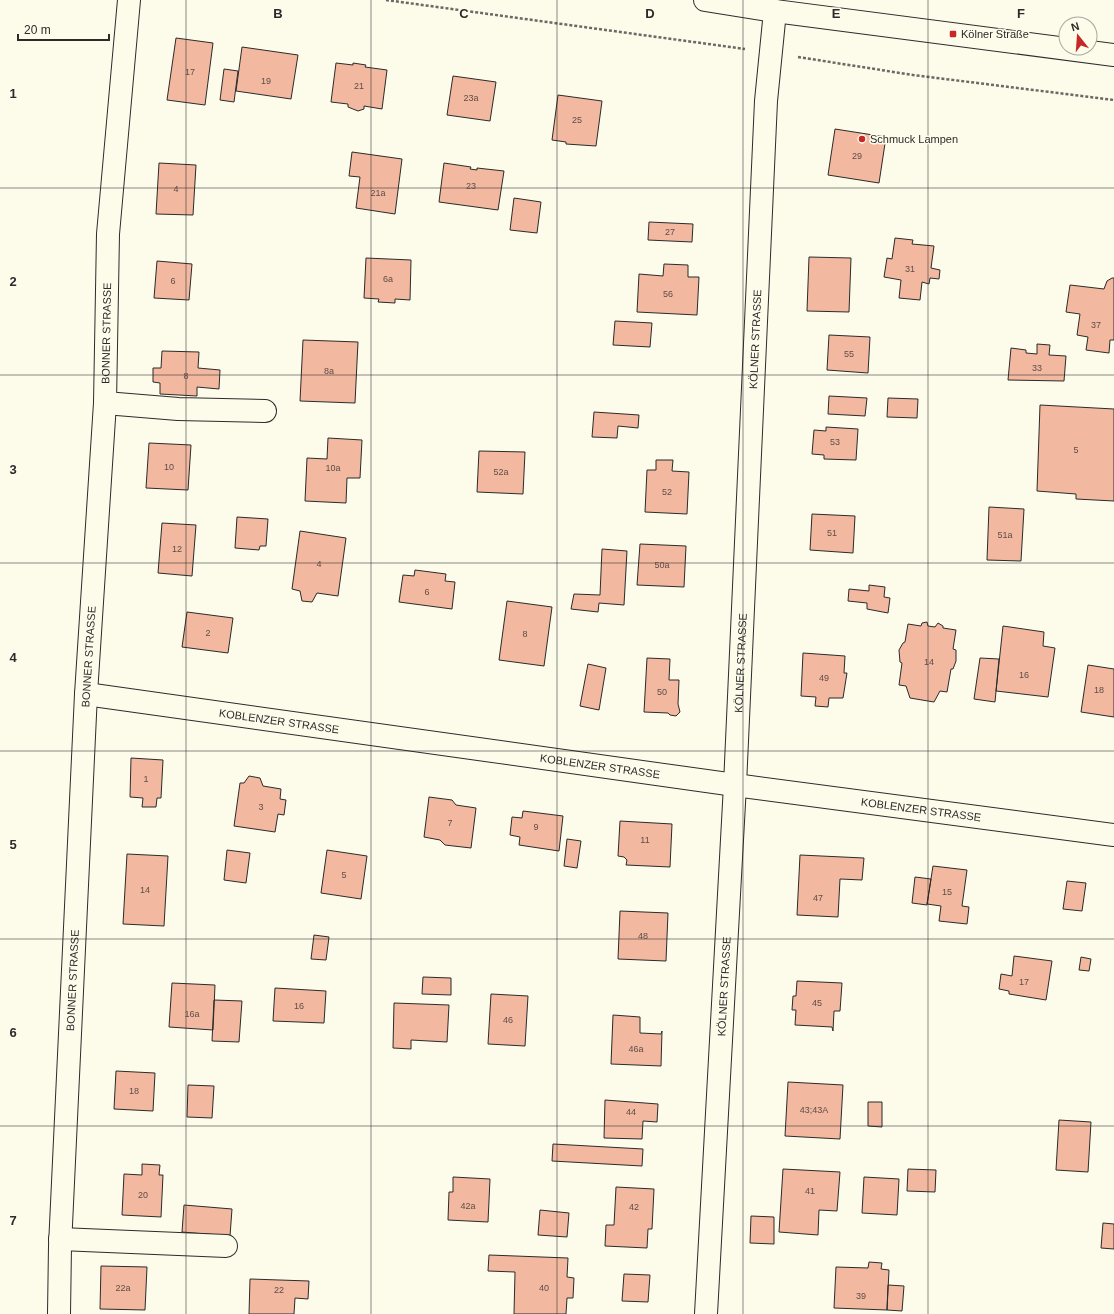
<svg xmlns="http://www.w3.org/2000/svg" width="1114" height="1314" viewBox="0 0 1114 1314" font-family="Helvetica,sans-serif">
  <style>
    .building { fill: #f2b8a0; stroke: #2b2b2b }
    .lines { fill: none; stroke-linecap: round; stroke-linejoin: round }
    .minor-casing { stroke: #2b2b2b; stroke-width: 24 }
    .major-casing { stroke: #2b2b2b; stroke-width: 24 }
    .path { stroke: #6a6964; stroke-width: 2.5; stroke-dasharray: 3 2; stroke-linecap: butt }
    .minor { stroke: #fdfbea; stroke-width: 22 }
    .major { stroke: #fdfbea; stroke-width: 22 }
    .grid { fill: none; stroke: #2b2b2b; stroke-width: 1; stroke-opacity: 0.55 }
    .poi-dot { fill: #c62828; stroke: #fdfbea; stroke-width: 1.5 }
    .labels { text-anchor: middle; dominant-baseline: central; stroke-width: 3; stroke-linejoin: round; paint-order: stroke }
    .number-label { font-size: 9px; fill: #5d4e48 }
    .poi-label { font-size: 11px; fill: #2b2b2b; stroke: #fdfbea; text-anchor: start }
    .street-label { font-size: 11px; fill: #2b2b2b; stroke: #fdfbea }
    .grid-label { font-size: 13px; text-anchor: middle; font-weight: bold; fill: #2b2b2b; stroke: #fdfbea; stroke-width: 3; stroke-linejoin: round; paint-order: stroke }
  </style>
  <rect width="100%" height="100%" fill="#fdfbea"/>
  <path class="building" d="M176,38L213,43L205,105L167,100Z
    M242,47L298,55L291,99L236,91Z
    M336,63L353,65V63L366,65L365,67L387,70L382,109L364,106V109L358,111L348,107V104L331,102Z
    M224,69L238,71L234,102L220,100Z
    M453,76L496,82L490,121L447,115Z
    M558,95L602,101L596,146L566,144V142L552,140Z
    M835,129L886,137L879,183L828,175Z
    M352,152L402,159L395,214L356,208L360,177L349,176Z
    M159,163L196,165L193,215L156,214Z
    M444,163L471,167L470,169L477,170V168L504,171L498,210L439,202Z
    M514,198L541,202L537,233L510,230Z
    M649,222L693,224L692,242L648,240Z
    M895,238L913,240L912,244L934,246L931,268L940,270L939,279L930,278L929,284L922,282L920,300L899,298L901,280L884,277L887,258L892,259Z
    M809,257L851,258L849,312L807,311Z
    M366,258L411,260L410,300L395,299V303L378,302L379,299L364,298Z
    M157,261L192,264L189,300L154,298Z
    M664,264L688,265V277H699L697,315L637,312L639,274L663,276Z
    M1112,278H1114V340H1110L1109,353L1086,350L1088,337L1077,335L1080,314L1066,312L1070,285L1104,289L1107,281Z
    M615,321L652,323L650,347L613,345Z
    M829,335L870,337L868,373L827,370Z
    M303,340L358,342L355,403L300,401Z
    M1037,344L1050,345L1049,355L1066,356L1064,381L1008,380L1011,348L1026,350V353L1037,354Z
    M162,351L199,352L198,368L220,370L219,389L197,387V396L160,394V383L153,382V368H161Z
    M829,396L867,398L865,416L828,414Z
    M888,398L918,399L917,418L887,417Z
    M1040,405L1114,409V501L1076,499V494L1037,491Z
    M594,412L639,415L638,428L618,426L617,438L592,437Z
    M826,427L858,429L856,460L824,459V455L812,454L814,430L826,431Z
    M328,438L362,440L360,478H347L346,503L305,501L307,458L327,459Z
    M149,443L191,445L188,490L146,488Z
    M479,451L525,452L523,494L477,492Z
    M656,460H673L672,471L689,472L687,514L645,512L647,470H656Z
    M989,507L1024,509L1021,561L987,560Z
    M812,514L855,516L853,553L810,550Z
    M237,517L268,519L266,546H260L259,550L235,548Z
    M162,523L196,525L192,576L158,573Z
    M300,531L346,538L338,596L317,593L312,602L302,601L300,591L292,589Z
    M640,544L686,546L684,587L637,585Z
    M602,549L627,551L624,605L599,603L598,612L571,609L574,594L600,595Z
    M415,570L446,574L445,581L455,582L452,609L399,602L403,575L414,576Z
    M869,585L885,587L884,597L890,598L888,613L867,609V603L848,601L849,589L869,591Z
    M507,601L552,607L544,666L499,660Z
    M187,612L233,618L228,653L182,647Z
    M927,622L928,626L935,627L938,623L943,626V628L956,630L953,649L956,650V661L953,669H951L947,692L940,691L934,702L910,698L906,686L899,685L902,663L900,662L899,650L903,643L905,642L908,624L921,626L922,623Z
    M1003,626L1044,632L1043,646L1055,648L1048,697L996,691Z
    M803,653L845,656L844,673H847L843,698H829L828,707L815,706L816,697L801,696Z
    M647,658L670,659L669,680H679L678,704L680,712L676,716L670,715L668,713L644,712Z
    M980,658L999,659L995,702L974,699Z
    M588,664L606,668L599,710L580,706Z
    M1088,665L1114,669V717L1081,712Z
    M131,758L163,760L161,798H157L156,807H142L143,798L130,797Z
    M249,776L260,778L263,786L281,789L280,799L286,800L284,815L278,814L275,832L234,826L240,783H244Z
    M429,797L452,800L456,805L476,808L471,848L445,845L440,840L424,837Z
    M523,811L563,816L559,851L519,845L520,837L510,835L512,817L522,818Z
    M620,821L672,824L670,867L626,865L627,860L624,857L618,856Z
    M567,839L581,841L577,868L564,866Z
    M227,850L250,853L246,883L224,880Z
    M327,850L367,856L361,899L321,893Z
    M127,854L168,856L164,926L123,924Z
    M800,855L864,858L862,880L840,879L838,917L797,915Z
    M933,866L967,870L962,906L969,907L967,924L939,921L941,906L927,904Z
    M915,877L931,879L927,905L912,903Z
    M1067,881L1086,883L1082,911L1063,909Z
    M620,911L668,913L666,961L618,959Z
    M314,935L329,937L326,960L311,959Z
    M1014,956L1052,961L1046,1000L1009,994V991L999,989L1001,974L1012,976Z
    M1081,957L1091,959L1089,971L1079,970Z
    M423,977L451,978V995L422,994Z
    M797,981L842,983L840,1011H834L833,1031L832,1027L795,1025L796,1010H792L793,996H796Z
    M172,983L215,985L213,1030L169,1027Z
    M275,988L326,991L324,1023L273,1021Z
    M491,994L528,996L525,1046L488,1044Z
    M214,1000L242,1001L239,1042L212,1041Z
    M394,1003L449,1005L447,1042L411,1040V1049L393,1048Z
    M613,1015L640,1017V1033L661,1034L662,1031L661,1066L611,1064Z
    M116,1071L155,1073L153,1111L114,1109Z
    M788,1082L843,1085L840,1139L785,1136Z
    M188,1085L214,1086L212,1118L187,1117Z
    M605,1100L658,1104L657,1122L643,1121L642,1139L604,1138Z
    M868,1102H882V1127L868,1126Z
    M1059,1120L1091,1122L1088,1172L1056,1170Z
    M553,1144L643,1149L642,1166L552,1161Z
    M142,1164L160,1165L159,1175H163L161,1217L122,1215L124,1174L142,1175Z
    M783,1169L840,1172L837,1211L819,1210L818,1235L779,1232Z
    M908,1169L936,1170L935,1192L907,1191Z
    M453,1177L490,1179L488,1222L448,1220L449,1192H453Z
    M864,1177L899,1179L897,1215L862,1213Z
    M616,1187L654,1189L652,1229H648L647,1248L605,1246L606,1225H614Z
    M184,1205L232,1209L230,1236L182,1232Z
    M540,1210L569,1213L567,1237L538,1235Z
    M751,1216L774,1217V1244L750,1243Z
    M1103,1223L1114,1224V1249L1101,1248Z
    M489,1255L568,1258L567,1277L574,1278L573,1298H567L566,1314H514L515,1272L488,1271Z
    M869,1262L882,1263L881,1269L889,1270L887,1310L834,1308L836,1267L868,1268Z
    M101,1266L147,1267L145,1310L100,1309Z
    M624,1274L650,1275L648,1302L622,1301Z
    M250,1279L309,1281L308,1299L295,1298L294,1314H249Z
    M888,1285L904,1286L902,1311L887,1310Z"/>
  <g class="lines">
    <defs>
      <g id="minor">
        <path d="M105,403L178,409L265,411"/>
        <path id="s1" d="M86,694L735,785L1114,835"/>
        <path d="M60,1239L226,1246"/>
        <path id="s2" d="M59,1314L60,1246L86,694L105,403L108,234L129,0"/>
        <path id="s3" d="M706,1314L735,785L766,101L775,11"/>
      </g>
      <path id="major" d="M705,0L775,11L1114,55"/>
    </defs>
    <use href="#minor" class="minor-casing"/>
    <use href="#major" class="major-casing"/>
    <path class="path" d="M386,0L745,49
      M798,57L913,75L1114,100"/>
    <use href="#minor" class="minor"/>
    <use href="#major" class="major"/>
  </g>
  <path class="grid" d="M186,0V1314M371,0V1314M557,0V1314M743,0V1314M928,0V1314M0,188H1114M0,375H1114M0,563H1114M0,751H1114M0,939H1114M0,1126H1114"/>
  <g class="poi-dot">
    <rect x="949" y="30" width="8" height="8" rx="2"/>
    <circle cx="862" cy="139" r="4"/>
  </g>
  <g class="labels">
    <g class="number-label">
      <text x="190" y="72">17</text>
      <text x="266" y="81">19</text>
      <text x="359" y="86">21</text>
      <text x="471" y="98">23a</text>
      <text x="577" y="120">25</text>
      <text x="857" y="156">29</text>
      <text x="471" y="186">23</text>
      <text x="176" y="189">4</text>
      <text x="378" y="193">21a</text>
      <text x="670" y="232">27</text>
      <text x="910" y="269">31</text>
      <text x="388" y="279">6a</text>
      <text x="173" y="281">6</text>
      <text x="668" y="294">56</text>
      <text x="1096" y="325">37</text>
      <text x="849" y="354">55</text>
      <text x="1037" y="368">33</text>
      <text x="329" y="371">8a</text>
      <text x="186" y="376">8</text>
      <text x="835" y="442">53</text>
      <text x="1076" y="450">5</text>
      <text x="169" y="467">10</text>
      <text x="333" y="468">10a</text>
      <text x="501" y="472">52a</text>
      <text x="667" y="492">52</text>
      <text x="832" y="533">51</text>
      <text x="1005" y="535">51a</text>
      <text x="177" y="549">12</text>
      <text x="319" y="564">4</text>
      <text x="662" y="565">50a</text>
      <text x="427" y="592">6</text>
      <text x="208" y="633">2</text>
      <text x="525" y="634">8</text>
      <text x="929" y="662">14</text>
      <text x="1024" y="675">16</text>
      <text x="824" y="678">49</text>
      <text x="1099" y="690">18</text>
      <text x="662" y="692">50</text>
      <text x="146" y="779">1</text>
      <text x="261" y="807">3</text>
      <text x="450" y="823">7</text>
      <text x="536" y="827">9</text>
      <text x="645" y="840">11</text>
      <text x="344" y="875">5</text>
      <text x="145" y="890">14</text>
      <text x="947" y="892">15</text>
      <text x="818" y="898">47</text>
      <text x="643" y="936">48</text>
      <text x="1024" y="982">17</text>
      <text x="817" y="1003">45</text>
      <text x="299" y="1006">16</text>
      <text x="192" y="1014">16a</text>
      <text x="508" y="1020">46</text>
      <text x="636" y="1049">46a</text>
      <text x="134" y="1091">18</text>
      <text x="814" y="1110">43;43A</text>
      <text x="631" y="1112">44</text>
      <text x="810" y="1191">41</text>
      <text x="143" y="1195">20</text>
      <text x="468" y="1206">42a</text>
      <text x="634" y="1207">42</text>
      <text x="123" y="1288">22a</text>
      <text x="544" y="1288">40</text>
      <text x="279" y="1290">22</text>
      <text x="861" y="1296">39</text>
    </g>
    <g class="poi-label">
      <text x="961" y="34">Kölner Straße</text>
      <text x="870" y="139">Schmuck Lampen</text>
    </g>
    <g class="street-label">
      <text stroke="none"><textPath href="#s2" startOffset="982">BONNER STRASSE</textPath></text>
      <text stroke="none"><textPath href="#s3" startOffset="976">KÖLNER STRASSE</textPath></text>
      <text stroke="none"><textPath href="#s2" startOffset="658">BONNER STRASSE</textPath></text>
      <text stroke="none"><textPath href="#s3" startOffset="652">KÖLNER STRASSE</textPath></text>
      <text stroke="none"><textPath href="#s1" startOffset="195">KOBLENZER STRASSE</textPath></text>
      <text stroke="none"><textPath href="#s1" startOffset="519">KOBLENZER STRASSE</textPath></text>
      <text stroke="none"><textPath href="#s1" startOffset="843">KOBLENZER STRASSE</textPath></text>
      <text stroke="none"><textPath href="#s2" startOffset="334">BONNER STRASSE</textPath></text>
      <text stroke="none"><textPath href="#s3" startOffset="328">KÖLNER STRASSE</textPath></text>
    </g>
  </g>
  <g class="grid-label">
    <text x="278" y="18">B</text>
    <text x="464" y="18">C</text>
    <text x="650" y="18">D</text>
    <text x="836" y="18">E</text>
    <text x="1021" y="18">F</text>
    <text x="13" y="98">1</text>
    <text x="13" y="286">2</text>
    <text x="13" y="474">3</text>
    <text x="13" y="662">4</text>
    <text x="13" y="849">5</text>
    <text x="13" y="1037">6</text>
    <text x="13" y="1225">7</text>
  </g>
  <g transform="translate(1078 36) rotate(343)"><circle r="19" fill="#fdfbea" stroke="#a9a89e"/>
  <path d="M0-3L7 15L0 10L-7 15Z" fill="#c62828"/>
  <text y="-6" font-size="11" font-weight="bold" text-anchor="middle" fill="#2b2b2b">N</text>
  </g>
  <path d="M18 34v6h91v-6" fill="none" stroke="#2b2b2b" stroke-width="2"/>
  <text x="24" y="34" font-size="12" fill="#2b2b2b" stroke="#fdfbea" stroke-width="3" paint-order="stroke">20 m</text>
</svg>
